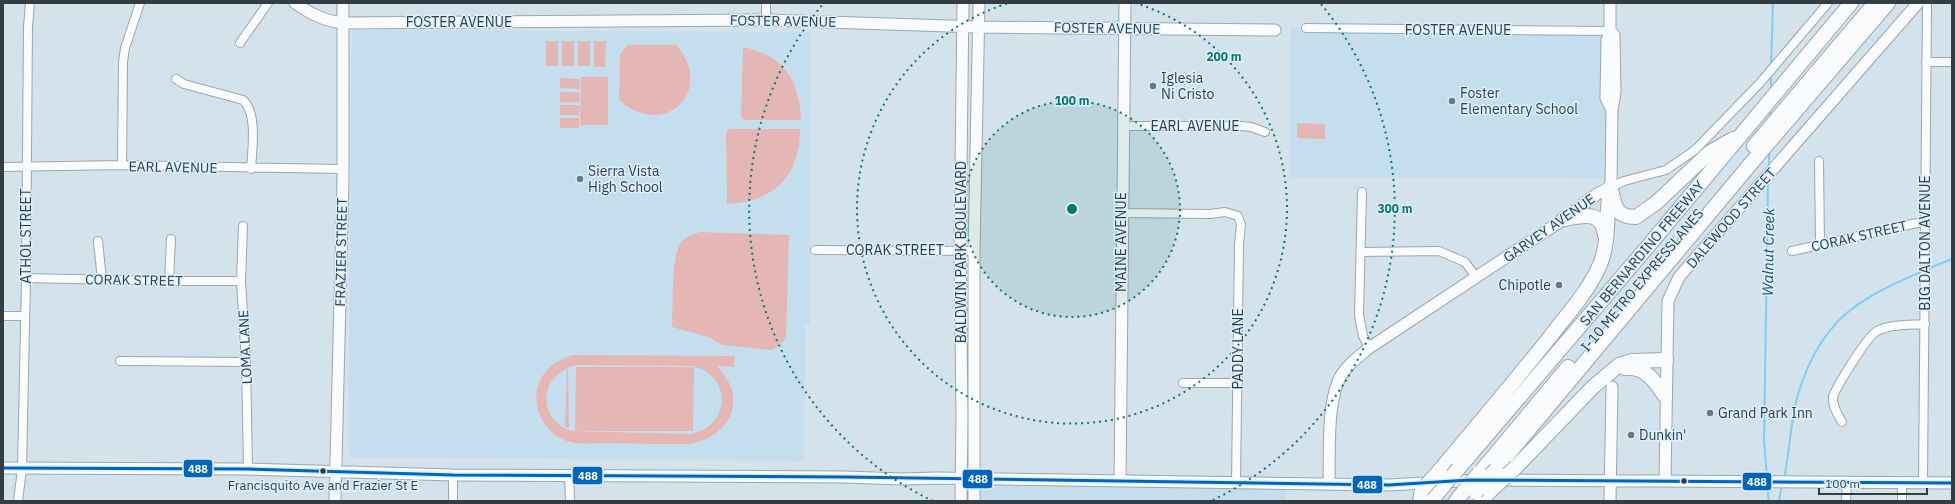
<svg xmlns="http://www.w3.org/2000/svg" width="1955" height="504" viewBox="0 0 1955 504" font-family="'IBM Plex Sans',sans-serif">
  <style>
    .built { fill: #c4deee }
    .green { fill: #e5b7b4; fill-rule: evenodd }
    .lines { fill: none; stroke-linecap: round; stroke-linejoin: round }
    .stream { stroke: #7dcef8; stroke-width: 2 }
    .street-casing { stroke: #9ba7ae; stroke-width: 10 }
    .secondary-casing { stroke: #9ba7ae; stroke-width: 13 }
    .highway-casing { stroke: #9ba7ae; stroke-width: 16 }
    .street { stroke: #f9fbfc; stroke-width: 8 }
    .secondary { stroke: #f9fbfc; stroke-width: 11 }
    .highway { stroke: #f9fbfc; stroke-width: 14 }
    .highway-bridge-casing { stroke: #9ba7ae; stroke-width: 16; stroke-linecap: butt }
    .highway-bridge { stroke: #f9fbfc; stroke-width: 14 }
    .bus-1-casing { stroke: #dbf1ff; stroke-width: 6 }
    .bus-1 { stroke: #0065bd; stroke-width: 3 }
    .ring { fill: none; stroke: #0f766e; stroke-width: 2; stroke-dasharray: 2 4 }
    .poi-dot { fill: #6b777f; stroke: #dbf1ff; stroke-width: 1.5 }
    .bus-dot { fill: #333e44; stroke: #dbf1ff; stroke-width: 1.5 }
    .labels { text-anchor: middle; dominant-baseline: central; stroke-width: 3; stroke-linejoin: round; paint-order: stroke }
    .bus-label { font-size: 13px; fill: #333e44; stroke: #dbf1ff }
    .street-label { font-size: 14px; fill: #333e44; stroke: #dbf1ff }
    .poi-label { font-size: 14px; fill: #333e44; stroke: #dbf1ff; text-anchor: start }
    .water-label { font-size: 15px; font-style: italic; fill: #245168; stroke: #dbf1ff }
    .centre { fill: #0f766e; stroke: #dbf1ff; stroke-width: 2 }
    .ring-label { font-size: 12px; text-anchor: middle; font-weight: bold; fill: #0f766e; stroke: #dbf1ff; stroke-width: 3; stroke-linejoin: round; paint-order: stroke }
    .line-badge { stroke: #dbf1ff; stroke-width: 1.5 }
    .badge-label { font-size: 11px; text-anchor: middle; font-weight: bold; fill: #fff }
  </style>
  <rect width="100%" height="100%" fill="#d4e2ec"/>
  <path class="built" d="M1291,26L1306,28L1610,31V178L1289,177Z
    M352,30L811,32L810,325H805L804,461L351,457L348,450Z
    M962,479L1286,483V501H961Z"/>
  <path class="green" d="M546,41H558V66H546Z
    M562,41H574V66H562Z
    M578,41H590V66H578Z
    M594,41H606L605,67H594Z
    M628,45H676C716,89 665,141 619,100L620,54Z
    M743,47C783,55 800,80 801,120H744L741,118Z
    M581,77H608V125H580Z
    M560,78L580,79V89L560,88Z
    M560,92H580L579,102H560Z
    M560,105H580L579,115H560Z
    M560,118H579V128H560Z
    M1297,123L1325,124V139L1297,138Z
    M729,129H800C800,176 774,202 727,204L726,132Z
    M700,232L789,235L786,338L776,348L772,350L722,345L708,337L672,327C673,307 671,260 680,244C684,237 693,234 700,232Z
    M572,355L735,356L734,367L718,366C723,374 729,381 732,390C739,419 716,440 690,444C663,444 637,444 610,443C595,443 576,446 562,439C545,431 533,409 537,390C541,372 554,361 572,355ZM577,365L692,366C733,375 731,427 690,434L571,431C534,417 541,373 577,365Z
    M576,367H694L693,431H575Z
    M567,370H568L569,427H565Z"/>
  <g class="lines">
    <path class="stream" d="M1771,66L1773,3
      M1771,90V74
      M1770,118V108
      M1769,168V150
      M1927,269L1952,259
      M1767,478L1764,441L1768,182
      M1784,479C1789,455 1790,430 1795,406C1803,372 1820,335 1848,312C1870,294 1898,282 1923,271
      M1767,486L1769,501
      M1779,501L1782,485"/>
    <defs>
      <path id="street" d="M766,20V3
        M1306,28L1610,31
        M240,43L268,3
        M1926,62H1952
        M176,79L184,84L243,100C258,114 252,150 251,169
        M1123,126H1241L1251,127L1265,132
        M1819,161L1820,244
        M122,165L123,62L125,48L140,3
        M3,167L122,165L342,169
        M1611,187L1624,181L1666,170L1695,150L1760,83L1828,3
        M1362,192L1359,315L1363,336L1369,348
        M1121,213L1210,214L1225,212L1238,216L1241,225L1239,244L1236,483
        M243,226L241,281L246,362L248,469
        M98,241L102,280
        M815,250L974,251
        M1792,251L1926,221
        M1361,252L1439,251L1465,262L1476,277
        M26,278L169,281H241
        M169,281L171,239
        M3,316H24
        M120,361L246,362
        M1183,383H1238
        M1842,422C1838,415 1832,406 1833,397C1836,387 1868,335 1877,331C1891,324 1909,325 1925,324
        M569,475L570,501
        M1923,483L1927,3
        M18,501L22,469L26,278L28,27L30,3
        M453,501V475
        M1846,501L1847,483
        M1902,501V483"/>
      <path id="secondary" d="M295,3C311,14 324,21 343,23L766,20L979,27L1275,30
        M1610,3V31L1607,40L1606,98L1612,110
        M3,468L248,469L453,475L845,477L902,479L937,478L1389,485L1477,480
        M1499,480L1952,483
        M1120,481L1125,3
        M1665,481L1668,301L1679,277L1918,3
        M1329,484C1330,453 1326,400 1342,374C1349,363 1360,356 1369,348L1564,219L1597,194L1611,187L1612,110L1615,92L1614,35L1610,31
        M335,501L343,179V3
        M961,501L962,416L960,250L963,3
        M974,501V251L979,3
        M1610,501L1612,387"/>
      <path id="highway" d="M1754,146L1875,3
        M1612,193C1615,209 1618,217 1636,217L1656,203L1709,153L1733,139
        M1564,219C1582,216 1602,209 1605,235
        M1625,368C1645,366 1655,381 1665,396
        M1516,467L1593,387L1619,365L1632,361L1666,360
        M1458,469L1650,244L1851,3
        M1483,469L1568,367
        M1496,469L1758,155L1888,3
        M1440,470C1477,426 1514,382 1550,337C1568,313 1590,290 1601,262C1610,238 1605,212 1611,187
        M1420,501L1422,490
        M1431,501L1445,484
        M1456,501L1464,491
        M1481,501L1490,491"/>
    </defs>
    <use href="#street" class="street-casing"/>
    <use href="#secondary" class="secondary-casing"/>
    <use href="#highway" class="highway-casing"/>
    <use href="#street" class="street"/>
    <use href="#secondary" class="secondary"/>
    <use href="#highway" class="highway"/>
    <defs>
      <path id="highway-bridge" d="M1445,484L1458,469
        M1422,490L1440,470
        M1464,491L1479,473
        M1490,491L1516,467
        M1476,492L1496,469"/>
    </defs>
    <use href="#highway-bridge" class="highway-bridge-casing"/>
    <use href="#highway-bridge" class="highway-bridge"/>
    <defs>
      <path id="bus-1" d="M3,468L248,469L453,475L845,477L1389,485L1469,480L1952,483"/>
    </defs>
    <use href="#bus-1" class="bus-1-casing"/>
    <use href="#bus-1" class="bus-1"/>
  </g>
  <circle cx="1072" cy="209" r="108" fill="#0f766e" fill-opacity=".12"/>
  <g class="ring">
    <circle cx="1072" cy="209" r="108"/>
    <path d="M1135 3A215 215 0 1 1 1009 3"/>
    <path d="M933 501A323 323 0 0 1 823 4M1321 4A323 323 0 0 1 1211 501"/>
  </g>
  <g class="poi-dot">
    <circle cx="1153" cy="86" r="4"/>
    <circle cx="1452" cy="101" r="4"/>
    <circle cx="580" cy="179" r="4"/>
    <circle cx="1559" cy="285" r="4"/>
    <circle cx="1710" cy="413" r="4"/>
    <circle cx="1631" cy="435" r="4"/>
  </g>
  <g class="bus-dot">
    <circle cx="323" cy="471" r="3.5"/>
    <circle cx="1684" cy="481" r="3.5"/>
  </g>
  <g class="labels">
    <g class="bus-label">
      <text x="323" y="485">Francisquito Ave and Frazier St E</text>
    </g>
    <g class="street-label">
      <text transform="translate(783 21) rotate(1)">FOSTER AVENUE</text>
      <text x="459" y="22">FOSTER AVENUE</text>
      <text transform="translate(1107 28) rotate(1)">FOSTER AVENUE</text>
      <text x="1458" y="30">FOSTER AVENUE</text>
      <text x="1195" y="126">EARL AVENUE</text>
      <text transform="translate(173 167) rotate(1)">EARL AVENUE</text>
      <text transform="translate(1731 218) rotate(-49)">DALEWOOD STREET</text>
      <text transform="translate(1549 228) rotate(-35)">GARVEY AVENUE</text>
      <text transform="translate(26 236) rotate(-90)">ATHOL STREET</text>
      <text transform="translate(1859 236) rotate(-13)">CORAK STREET</text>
      <text transform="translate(1121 242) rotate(-90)">MAINE AVENUE</text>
      <text transform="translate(1925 243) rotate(-90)">BIG DALTON AVENUE</text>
      <text x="895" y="250">CORAK STREET</text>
      <text transform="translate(341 252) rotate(-89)">FRAZIER STREET</text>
      <text transform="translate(961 252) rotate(-90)">BALDWIN PARK BOULEVARD</text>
      <text transform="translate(1642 253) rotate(-50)">SAN BERNARDINO FREEWAY</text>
      <text transform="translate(134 280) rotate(1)">CORAK STREET</text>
      <text transform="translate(1642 280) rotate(-50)">I-10 METRO EXPRESSLANES</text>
      <text transform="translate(245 347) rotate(-93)">LOMA LANE</text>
      <text transform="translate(1238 349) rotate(-90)">PADDY LANE</text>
    </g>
    <g class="poi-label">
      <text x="1161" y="78">Iglesia<tspan x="1161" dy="16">Ni Cristo</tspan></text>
      <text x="1460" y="93">Foster<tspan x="1460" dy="16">Elementary School</tspan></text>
      <text x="588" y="171">Sierra Vista<tspan x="588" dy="16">High School</tspan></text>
      <text x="1551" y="285" text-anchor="end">Chipotle</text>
      <text x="1718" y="413">Grand Park Inn</text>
      <text x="1639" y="435">Dunkin'</text>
    </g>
    <g class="water-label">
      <text transform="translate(1768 252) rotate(-89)">Walnut Creek</text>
    </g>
  </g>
  <circle cx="1072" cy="209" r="6" class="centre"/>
  <g class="ring-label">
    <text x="1224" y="61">200 m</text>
    <text x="1072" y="105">100 m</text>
    <text x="1395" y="213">300 m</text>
  </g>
  <g class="line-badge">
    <rect x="183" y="459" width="30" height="19" rx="4" fill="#0065bd"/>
    <rect x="572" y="466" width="31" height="19" rx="4" fill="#0065bd"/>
    <rect x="962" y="469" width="31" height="20" rx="4" fill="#0065bd"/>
    <rect x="1742" y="472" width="30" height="19" rx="4" fill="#0065bd"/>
    <rect x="1352" y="475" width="31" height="19" rx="4" fill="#0065bd"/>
  </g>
  <g class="badge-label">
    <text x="198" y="473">488</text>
    <text x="588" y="480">488</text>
    <text x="978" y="483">488</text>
    <text x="1757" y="486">488</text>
    <text x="1367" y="489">488</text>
  </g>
  <rect width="1955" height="504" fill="none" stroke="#333e44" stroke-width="8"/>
  <path d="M1819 488v6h108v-6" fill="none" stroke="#333e44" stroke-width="2"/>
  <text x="1825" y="488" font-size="12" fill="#333e44" stroke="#dbf1ff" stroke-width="3" paint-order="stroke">100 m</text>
</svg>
